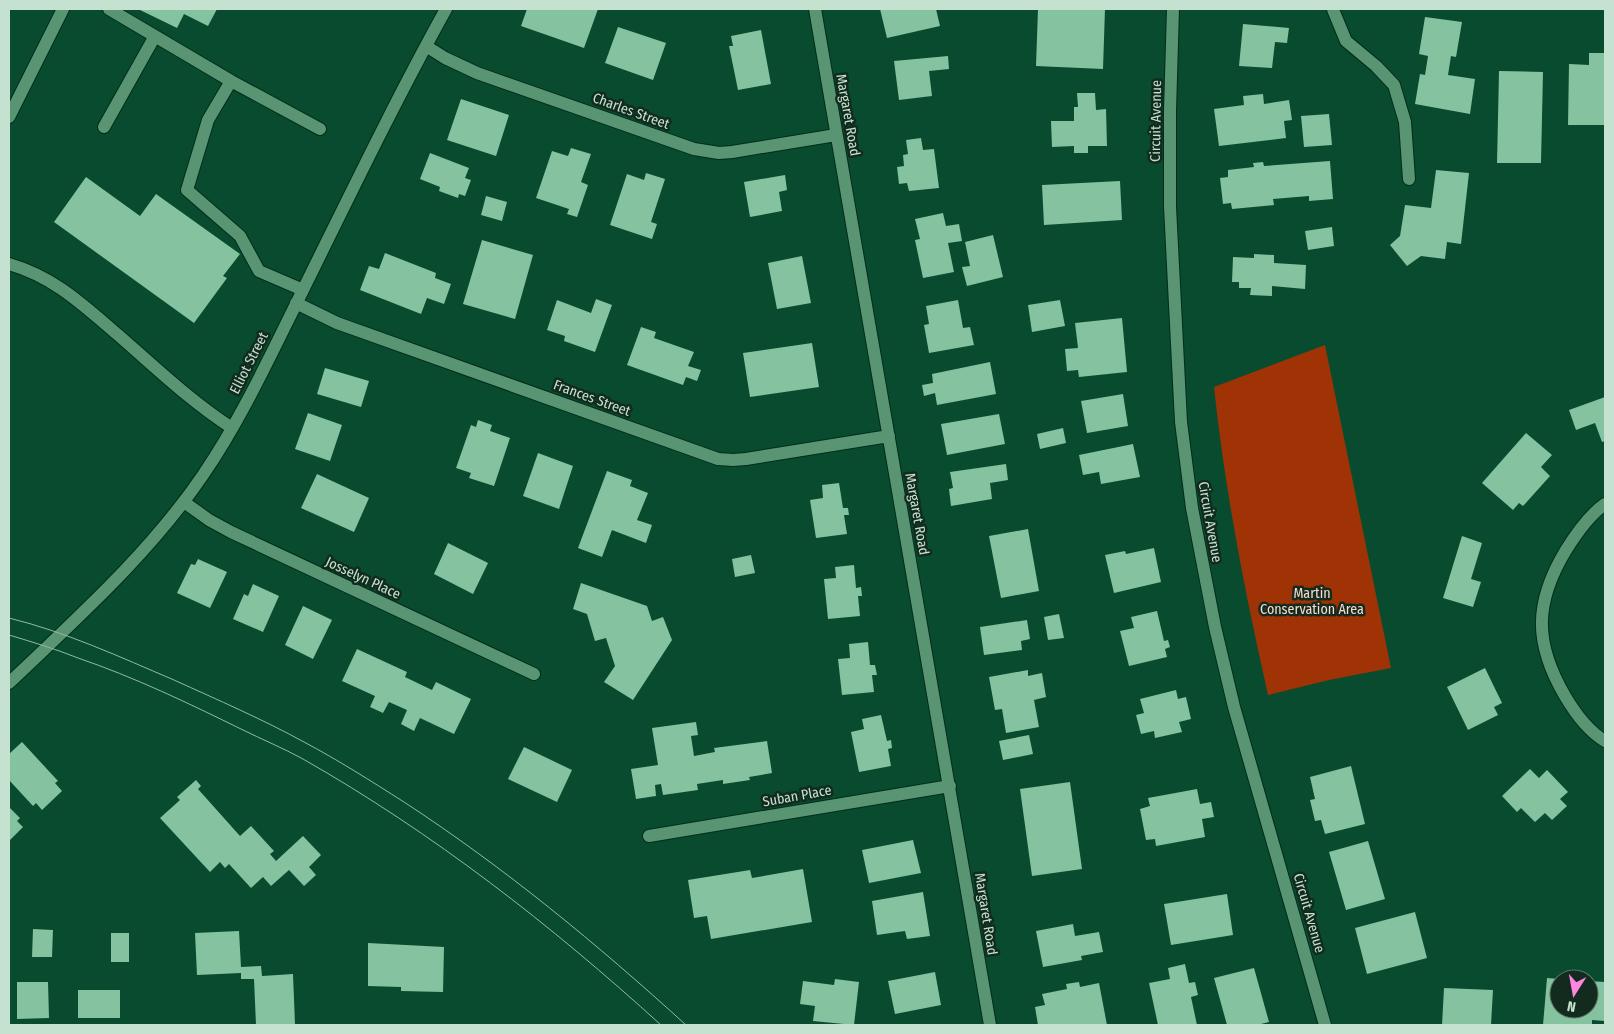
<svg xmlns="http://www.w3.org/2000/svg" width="1614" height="1034" viewBox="0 0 1614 1034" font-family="'Fira Sans Condensed',sans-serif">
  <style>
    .green { fill: #a03306 }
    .building { fill: #85c29f }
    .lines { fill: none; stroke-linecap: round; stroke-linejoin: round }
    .minor-casing { stroke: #002e19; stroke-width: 14 }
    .minor { stroke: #599473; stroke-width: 12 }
    .tram { stroke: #92baa4; stroke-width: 1 }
    .labels { text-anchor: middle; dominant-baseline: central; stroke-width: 5; stroke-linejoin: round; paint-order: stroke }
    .street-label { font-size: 14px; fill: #c4e2cf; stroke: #122b1e }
    .park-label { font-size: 14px; fill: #fbdacf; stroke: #122b1e }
  </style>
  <rect width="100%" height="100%" fill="#084b2e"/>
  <path class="green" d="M1325,345L1391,668L1329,680L1268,695C1245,593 1225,491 1214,387Z"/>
  <path class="building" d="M138,9H217L208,26L184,14L177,28Z
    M527,9H598L584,48L521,26Z
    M880,9H936L940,26L887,38Z
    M1038,9H1105L1103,69L1036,66Z
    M1425,17L1462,22L1456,57L1451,56L1448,75L1475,79L1470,114L1415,104L1420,74L1425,75L1428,56L1419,54Z
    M1243,24L1289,28L1287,43L1275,42L1272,68L1239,66Z
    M618,27L666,43L653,80L605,63Z
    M761,30L771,84L738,90L729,46H733L731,36Z
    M1589,53H1605V125H1568L1569,64L1589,65Z
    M948,56L949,69L929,71L932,96L899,100L894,61Z
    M1499,71L1543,72L1541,163H1497Z
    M1077,93H1095L1096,110L1106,109L1107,146H1088V153H1074V146L1052,147L1051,121H1074V107H1078Z
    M1263,94L1264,104L1289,100L1292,120L1284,121L1286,138L1219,146L1214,109L1244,105L1243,96Z
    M461,99L509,115L496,156L447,140Z
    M1329,114L1332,145L1304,147L1301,116Z
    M921,138L923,150L934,149L939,188L909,191L907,183L899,184L897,167L904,166L903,155L908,154L906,140Z
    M571,148L591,154L581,182L588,185L577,217L567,214L569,209L536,198L552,151L568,156Z
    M430,153L469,168L465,178L471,180L465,196L459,194L458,198L439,191L440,187L420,179Z
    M1330,161L1333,199L1309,201V196L1273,199L1274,205L1232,209L1231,203L1223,204L1220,178L1228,177V170L1254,167L1253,163L1263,162L1264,166Z
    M1436,170L1469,173L1461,244L1447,242L1445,259L1421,256L1407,266L1390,245L1400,236L1405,205L1431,208Z
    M646,173L665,179L651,222L657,224L652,239L610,225L627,174L644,180Z
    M785,175L787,190L779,192L782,211L750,217L744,182Z
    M86,177L140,216L156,194L240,254L223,276L227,278L194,323L54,222Z
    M1120,181L1122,220L1044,225L1042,185Z
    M486,196L507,202L502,221L481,215Z
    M943,213L946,226L959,224L962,241L948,243L954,272L923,278L915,240L920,239L915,219Z
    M1332,227L1334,246L1308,250L1305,231Z
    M993,235L1003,277L967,286L962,267L970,266L965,242Z
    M482,240L533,255L515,319L463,304Z
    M385,253L436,273L435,278L451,284L444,304L427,298L421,314L360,290L369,266L379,269Z
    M1254,254L1274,255V263L1306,265L1305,289L1272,286V296L1250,295L1251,288H1239V282H1232L1233,257L1254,258Z
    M802,256L811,303L777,309L768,263Z
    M596,299L612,305L595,352L564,341L565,336L547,330L557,300L591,313Z
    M958,300L963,328L970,327L974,345L929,353L924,325L929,324L926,306Z
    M1060,300L1065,326L1032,332L1028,305Z
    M1122,318L1127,372L1079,377L1078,370L1067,371L1065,349L1078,348L1075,323Z
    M641,327L656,332L654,338L694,352L688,366L701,370L697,381L686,377L683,385L627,365Z
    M812,343L819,387L750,397L743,353Z
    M990,362L996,394L937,405L935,393L924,396L922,385L933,383L932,374Z
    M325,368L369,381L361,407L317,394Z
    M1123,394L1128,426L1087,433L1081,401Z
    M1605,397V441L1602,442L1595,423L1576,430L1569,410Z
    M308,413L342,425L330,461L295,449Z
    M999,414L1005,444L947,455L941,424Z
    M478,420L492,425L490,431L510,438L494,486L469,478L471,473L456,468L471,425L476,427Z
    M1063,428L1066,443L1040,449L1037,434Z
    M1526,433L1552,455L1541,467L1550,476L1523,506L1519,503L1513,510L1482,483Z
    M1133,444L1140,477L1101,484L1099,472L1083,475L1079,455Z
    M538,453L573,466L559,509L523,496Z
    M1006,464L1008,480L990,483L992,499L951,506L949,489L953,488L950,472Z
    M607,471L632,480L630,486L648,493L637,520L652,525L646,543L612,530L602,557L578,548Z
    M317,474L369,498L354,532L301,508Z
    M839,483L843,508H848L849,515H844L847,534L816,538L810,500L823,498L822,485Z
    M1028,529L1039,591L1001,598L989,536Z
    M1462,536L1482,543L1471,579L1481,582L1473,607L1443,598Z
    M448,543L488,563L473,594L434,574Z
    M1154,548L1161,582L1114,593L1105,555L1125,551L1126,554Z
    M751,555L755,573L735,577L732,559Z
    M198,559L227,572L210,608L177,593L191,564L195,565Z
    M854,565L856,588L861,587L862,596H858L860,616L828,619L824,579L836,578L835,567Z
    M581,583L647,606L652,621L663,617L672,640L633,700L604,682L615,666L606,638L595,641L587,614L573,609Z
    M253,584L279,596L263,632L233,619L244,594L248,596Z
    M303,606L332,620L313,659L285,645Z
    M1157,611L1164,641L1168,640L1170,647L1165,649L1167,657L1129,666L1120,631L1134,628L1131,617Z
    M1059,614L1064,638L1048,640L1044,617Z
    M1027,620L1030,639L1021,641L1022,650L984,655L980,627Z
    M868,642L870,665H875L877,675H872L874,692L842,695L838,659L850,658L849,644Z
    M357,649L407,672L405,677L432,690L436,682L471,699L454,734L420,718L414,731L401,724L407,710L389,702L383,713L370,707L375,696L342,681Z
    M1485,668L1502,703L1494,707L1498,715L1468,730L1447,687Z
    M1028,670V676L1042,673L1046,697L1034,700L1039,727L1006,733L1002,709L995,710L989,677Z
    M1176,690L1178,699L1186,697L1191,719L1179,722L1182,732L1155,738L1154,731L1141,734L1136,715L1144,713L1140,699Z
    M881,715L887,741L891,740L892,748L888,749L891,766L859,772L851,732L864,729L862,719Z
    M696,722L698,735L691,736L694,756L715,752L714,748L767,741L772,773L749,777L750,780L723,784V780L697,784L698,790L663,795L661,784L655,785L656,796L636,799L631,769L658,765L652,728Z
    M1029,735L1033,754L1003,760L999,741Z
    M22,742L58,781L55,783L62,791L42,810L36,803L33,806L9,780V754Z
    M524,747L572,770L557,802L508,779Z
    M1351,766L1365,824L1325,834L1321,820L1315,821L1310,800L1315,799L1310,777Z
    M1530,769L1539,778L1547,770L1568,792L1560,799L1567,806L1552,820L1545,813L1535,822L1521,808L1517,812L1502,796Z
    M196,780L201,786L198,789L240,836L251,826L274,851L270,854L276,861L303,836L321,855L309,867L316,875L304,886L289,870L271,886L263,877L251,888L229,864L225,868L220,862L210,872L160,818L180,800L177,797Z
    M1070,782L1082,869L1032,876L1020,789Z
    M1197,789L1200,804L1211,802L1214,817L1202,819L1205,837L1156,846L1155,839L1146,840L1140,809L1150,806L1148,798Z
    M9,807L20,818L17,821L23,827L9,841Z
    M913,840L921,873L869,883L862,850Z
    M1368,841L1385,899L1346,910L1329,852Z
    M803,869L812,922L711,939L707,916L694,918L688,880L750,870L752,878Z
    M923,892L930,936L907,939L905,931L877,935L872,901Z
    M1227,894L1233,935L1171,945L1164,904Z
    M1415,912L1427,958L1367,974L1355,928Z
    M1073,924L1075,936L1099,932L1103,952L1081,956L1082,960L1043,967L1036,931Z
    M33,929L53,930L52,957H32Z
    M239,931L241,967L261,966L262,976L293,974L295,1024L256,1025L254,979H241V973L197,975L195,933Z
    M111,933H129V962H111Z
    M368,943L444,947L443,992L401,991V987L368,986Z
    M1185,964L1189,983L1195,982L1198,995L1191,997L1197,1025H1158L1149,983L1170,979L1168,968Z
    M1254,968L1269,1022L1257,1025H1227L1214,978Z
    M935,972L941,1005L895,1014L888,981Z
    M1547,978L1559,979V1009H1589V981L1605,982V1021L1592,1020V1025H1543Z
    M835,979L859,982L854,1025L813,1021L815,1006L800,1004L803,981L834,985Z
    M17,982H48L49,1018L17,1019Z
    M1079,982L1080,987L1099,983L1107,1025H1038L1035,1007L1045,1005L1042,994L1067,989L1066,984Z
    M1444,988L1493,990L1491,1025H1442Z
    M78,990H120V1018H78Z"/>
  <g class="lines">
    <defs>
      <path id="minor" d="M109,9L231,81L320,129
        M815,9L990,1025
        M1173,9L1170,111V207L1181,422L1192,508L1215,627L1234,707L1325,1025
        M1333,9L1334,12L1346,41L1376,66L1394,85L1405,122L1409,179
        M426,46L445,58L477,73L694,149L719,153L732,152L836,135
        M231,81L208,120L187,190L240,236L259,271L303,290
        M9,117L63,9
        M104,127L155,36
        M9,264C54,277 82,304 117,334C154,366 190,401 232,428
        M296,303L337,323L718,459L733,460L746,459L889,436
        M184,502L209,520L231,532L534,674
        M1605,504C1589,515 1576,534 1566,550C1534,603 1534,643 1565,696C1575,713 1588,731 1605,741
        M9,683C77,618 150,553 203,475C242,418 271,354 302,292C349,197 395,101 446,9
        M649,836L950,786"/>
    </defs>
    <use href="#minor" class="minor-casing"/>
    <use href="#minor" class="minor"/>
    <path class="tram" d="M9,618C66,632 120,657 174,680C218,700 262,719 304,742C338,760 371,781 404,802C505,868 597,944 686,1025
      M9,635C32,642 56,649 78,658C134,677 188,703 241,729C261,739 283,748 303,759C433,833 551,925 661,1025"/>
  </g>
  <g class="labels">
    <g class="street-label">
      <text transform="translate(631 111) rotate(20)">Charles Street</text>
      <text transform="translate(848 115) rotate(80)">Margaret Road</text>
      <text transform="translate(1156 121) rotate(-89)">Circuit Avenue</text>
      <text transform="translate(249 363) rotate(-63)">Elliot Street</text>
      <text transform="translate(592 398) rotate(20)">Frances Street</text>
      <text transform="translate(917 514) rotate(80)">Margaret Road</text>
      <text transform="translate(1210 522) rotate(80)">Circuit Avenue</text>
      <text transform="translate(363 578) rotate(25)">Josselyn Place</text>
      <text transform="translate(797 796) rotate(-10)">Suban Place</text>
      <text transform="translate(1309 913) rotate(74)">Circuit Avenue</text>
      <text transform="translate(986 914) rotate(81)">Margaret Road</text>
    </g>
    <g class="park-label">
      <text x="1312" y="593">Martin<tspan x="1312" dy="16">Conservation Area</tspan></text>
    </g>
  </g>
  <rect width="1614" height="1034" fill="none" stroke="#c4e2cf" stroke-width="20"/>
  <g transform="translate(1574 994) rotate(191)"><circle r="24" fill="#122b1e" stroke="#597465"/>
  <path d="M0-4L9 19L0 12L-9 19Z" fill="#ff85df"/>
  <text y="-8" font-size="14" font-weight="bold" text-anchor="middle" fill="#c4e2cf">N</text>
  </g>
</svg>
